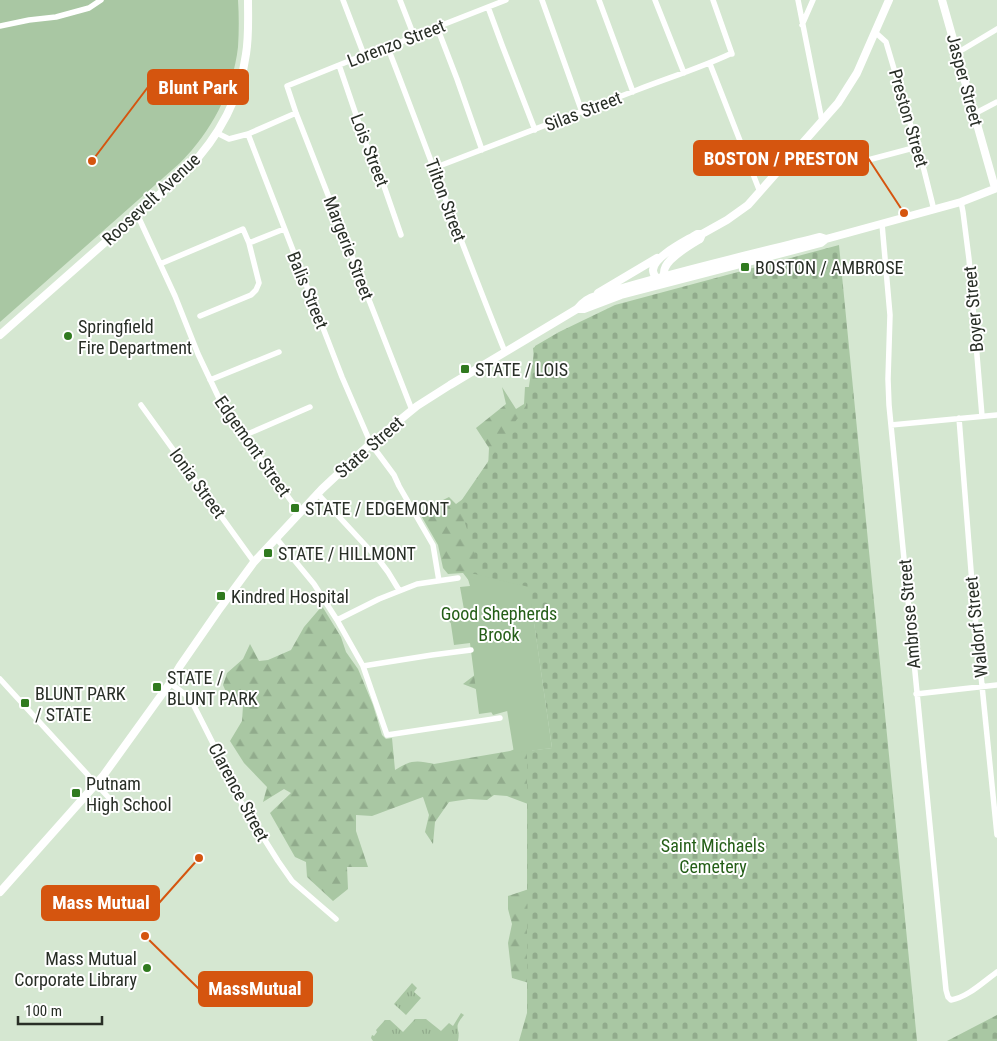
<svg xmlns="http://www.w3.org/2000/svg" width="997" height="1041" viewBox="0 0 997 1041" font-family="'Roboto Condensed',sans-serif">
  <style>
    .grass { fill: url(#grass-tufts) }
    .forest { fill: url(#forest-firs) }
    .cemetery { fill: url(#cemetery-stones) }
    .park { fill: #a9c7a3 }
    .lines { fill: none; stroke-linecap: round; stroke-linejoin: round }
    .minor { stroke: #fff; stroke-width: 5.5 }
    .major { stroke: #fff; stroke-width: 8 }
    .poi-dot { fill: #307a1f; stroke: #fff; stroke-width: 2 }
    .labels { text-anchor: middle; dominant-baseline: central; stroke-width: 4; stroke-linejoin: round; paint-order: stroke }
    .street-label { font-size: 18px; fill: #282e26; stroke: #fff }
    .poi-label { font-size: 18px; fill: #282e26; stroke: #fff; text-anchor: start }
    .park-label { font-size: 18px; fill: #245e17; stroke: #fff }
    .leader { fill: none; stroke: #d5550f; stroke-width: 2 }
    .callout-dot { fill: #d5550f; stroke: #fff; stroke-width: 2 }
    .callout { fill: #d5550f; stroke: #d5550f; stroke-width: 2 }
    .callout-label { font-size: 19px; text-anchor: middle; font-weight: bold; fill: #fff }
  </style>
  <defs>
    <pattern id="grass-tufts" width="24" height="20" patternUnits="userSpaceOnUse" patternTransform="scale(1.25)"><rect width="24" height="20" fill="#a9c7a3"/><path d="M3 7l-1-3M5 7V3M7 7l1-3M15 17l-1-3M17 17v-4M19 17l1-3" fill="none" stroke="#91ab8c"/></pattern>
    <pattern id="forest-firs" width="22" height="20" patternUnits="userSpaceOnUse" patternTransform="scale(1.25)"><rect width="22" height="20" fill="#a9c7a3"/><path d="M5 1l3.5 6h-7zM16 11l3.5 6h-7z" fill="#91ab8c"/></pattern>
    <pattern id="cemetery-stones" width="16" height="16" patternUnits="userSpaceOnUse" patternTransform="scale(1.25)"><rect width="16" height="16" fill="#a9c7a3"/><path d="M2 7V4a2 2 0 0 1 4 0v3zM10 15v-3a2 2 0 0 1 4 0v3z" fill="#91ab8c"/></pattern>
  </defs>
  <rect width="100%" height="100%" fill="#d5e7d1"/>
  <path class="grass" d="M412,983L417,988L414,992L421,998L406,1015L394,1004Z
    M461,1013L464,1015C452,1029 461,1027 458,1041H373L371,1038L372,1035L374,1036L377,1032L376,1030L385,1020H390L403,1032L415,1019H426L441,1031L449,1023L453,1026Z"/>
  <path class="forest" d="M556,336L534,572L529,1014V983L512,978L508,943L512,924L508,909V896L529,889L528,804L507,796L494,795L487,800L469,799L449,802L435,822L433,844L425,832L429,815L423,797L372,816L356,815V831L368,867H347L348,889L333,901L307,877L306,862L295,857L270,813L291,793L284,789L263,802L267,787L244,763L230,741L242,721L243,706L230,701L223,685L227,673L243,659L250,644L259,661L268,660L291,650L304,627L322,606L341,637L346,652L358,669L373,705L382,735L386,739L392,738L395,770C411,760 416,760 434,764L510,751L520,747L511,710L493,715L484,700L481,691L463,684L480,671L482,650L455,626L440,615L468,609L473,586L463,573L448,574L443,568L438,545L419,512L449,497L456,504L474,491L488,468L489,448L476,428L506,404L502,387L516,409L524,404L525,387H534L536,381L533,348Z"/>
  <path class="cemetery" d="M839,245L917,1041H519L527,1013V751L552,748L529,588L466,572L480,570L459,504L526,406L535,346L559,332L615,305Z
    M997,1015V1041H947Z"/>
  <path class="park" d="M0,0H238C239,16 239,31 238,47C233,91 211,132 180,163L0,322Z
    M466,572L529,587L552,748L514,753L507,710L479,714L470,643L454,645L450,618L465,615L460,587L470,586Z"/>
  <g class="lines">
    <path class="minor" d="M343,0L364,55
      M400,0L414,36
      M542,0L582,112
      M599,0L633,92
      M655,0L684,73
      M798,0L822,121
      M488,7L502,45L535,130
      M802,25L813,0
      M0,26L29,20L56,17L89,8L101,0
      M437,27L457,79L482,150
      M875,32L886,42L924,170L934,210
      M388,48C427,149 464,251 505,352
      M957,53L997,29
      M710,64L760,192
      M339,65L366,144L384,186L401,235
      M974,114L997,102
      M217,133L229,139L248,134L296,113
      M248,134L342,377L371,444L394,475L399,486L433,545L439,581
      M788,161L803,169L818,172L834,169L917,147
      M434,168C502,142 570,116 637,90C668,78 700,68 730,54H732L713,0
      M961,202L963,212L969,259L982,416
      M137,214L175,296L198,354L225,411L300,513
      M882,224L890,315L888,379L889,405L946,990L948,997L951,1000C968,997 983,982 997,972
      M160,264L243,229L249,243
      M200,316L251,295L256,290L259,283L249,243L284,229
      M210,380L279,352
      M141,405L254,562
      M412,410L296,113L287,86L364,55L388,48L414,36L506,0
      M959,418L973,596L997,835
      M891,425L997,415
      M243,436L310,407
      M317,493L379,560L388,572L399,590
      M276,538L314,584L337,620L363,666L387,735L500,718
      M337,620L379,599L417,584L458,578
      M363,666L432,655L471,650
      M0,679L109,798
      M170,683L190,698L234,785L241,802L278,861L292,881L336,919
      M916,694L997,685"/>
    <path class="major" d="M942,0L995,188
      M665,280C664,276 663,272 665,268C669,257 690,245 700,239L702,234
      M658,282C656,278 653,274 653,270C654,256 686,241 697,234H702L727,220L748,205L838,103L857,73L889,0
      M598,293L657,258
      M577,309H584L621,295L821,243L826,239L961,202L997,188
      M0,335L186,171C217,139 240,99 246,54C249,36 248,18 248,0
      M0,892L103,776L170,683L180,666L218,611L254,562L322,489L368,446L417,406L450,385L577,309C582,303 588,298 596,296C669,273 745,256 820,237L826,239"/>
  </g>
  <g class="poi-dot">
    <rect x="740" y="262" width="10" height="10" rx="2.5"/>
    <circle cx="68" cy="336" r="5"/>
    <rect x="460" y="364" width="10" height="10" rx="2.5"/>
    <rect x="290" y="503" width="10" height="10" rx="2.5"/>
    <rect x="263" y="548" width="10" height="10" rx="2.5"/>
    <rect x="216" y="591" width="10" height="10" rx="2.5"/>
    <rect x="152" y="682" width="10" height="10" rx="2.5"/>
    <rect x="20" y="698" width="10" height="10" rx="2.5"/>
    <rect x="71" y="788" width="10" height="10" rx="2.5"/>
    <circle cx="147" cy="968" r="5"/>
  </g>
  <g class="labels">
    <g class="street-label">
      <text transform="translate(396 43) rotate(-21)">Lorenzo Street</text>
      <text transform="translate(965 80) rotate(75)">Jasper Street</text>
      <text transform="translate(583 111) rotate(-21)">Silas Street</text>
      <text transform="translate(909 118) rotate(74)">Preston Street</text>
      <text transform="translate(370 150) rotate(69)">Lois Street</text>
      <text transform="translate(151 199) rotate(-43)">Roosevelt Avenue</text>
      <text transform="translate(446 200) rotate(70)">Tilton Street</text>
      <text transform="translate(349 248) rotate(69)">Margerie Street</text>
      <text transform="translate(308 290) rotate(68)">Balis Street</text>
      <text transform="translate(973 309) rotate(-95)">Boyer Street</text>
      <text transform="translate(253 446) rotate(55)">Edgemont Street</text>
      <text transform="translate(369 447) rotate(-41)">State Street</text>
      <text transform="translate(198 483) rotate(54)">Ionia Street</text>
      <text transform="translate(909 614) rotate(-95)">Ambrose Street</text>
      <text transform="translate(976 627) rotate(-96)">Waldorf Street</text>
      <text transform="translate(239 792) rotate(62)">Clarence Street</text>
    </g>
    <g class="poi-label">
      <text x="755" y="267">BOSTON / AMBROSE</text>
      <text x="78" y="326">Springfield<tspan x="78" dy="21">Fire Department</tspan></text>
      <text x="475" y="369">STATE / LOIS</text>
      <text x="305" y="508">STATE / EDGEMONT</text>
      <text x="278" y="553">STATE / HILLMONT</text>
      <text x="231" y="596">Kindred Hospital</text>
      <text x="167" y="677">STATE /<tspan x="167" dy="21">BLUNT PARK</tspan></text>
      <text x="35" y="693">BLUNT PARK<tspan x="35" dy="21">/ STATE</tspan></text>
      <text x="86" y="783">Putnam<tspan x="86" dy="21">High School</tspan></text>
      <text x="137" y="958" text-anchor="end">Mass Mutual<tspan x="137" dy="21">Corporate Library</tspan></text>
    </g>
    <g class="park-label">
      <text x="499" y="613">Good Shepherds<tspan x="499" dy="21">Brook</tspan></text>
      <text x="713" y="845">Saint Michaels<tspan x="713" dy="21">Cemetery</tspan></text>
    </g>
  </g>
  <path class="leader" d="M92 161L148 87M904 213L868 158M199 858L159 903M145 936L199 989"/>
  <g class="callout-dot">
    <circle cx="92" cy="161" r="5"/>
    <circle cx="904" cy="213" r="5"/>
    <circle cx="199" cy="858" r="5"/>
    <circle cx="145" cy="936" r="5"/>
  </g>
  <g class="callout">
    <rect x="148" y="70" width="100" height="34" rx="5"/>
    <rect x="694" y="141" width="174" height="34" rx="5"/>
    <rect x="42" y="886" width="117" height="34" rx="5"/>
    <rect x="199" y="972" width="113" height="34" rx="5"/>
  </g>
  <g class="callout-label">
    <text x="198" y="94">Blunt Park</text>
    <text x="781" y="165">BOSTON / PRESTON</text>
    <text x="101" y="909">Mass Mutual</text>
    <text x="255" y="995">MassMutual</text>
  </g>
  <path d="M18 1016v8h84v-8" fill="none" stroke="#282e26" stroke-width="2.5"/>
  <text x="25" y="1016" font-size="15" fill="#282e26" stroke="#ffffff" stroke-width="4" paint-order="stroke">100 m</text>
</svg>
